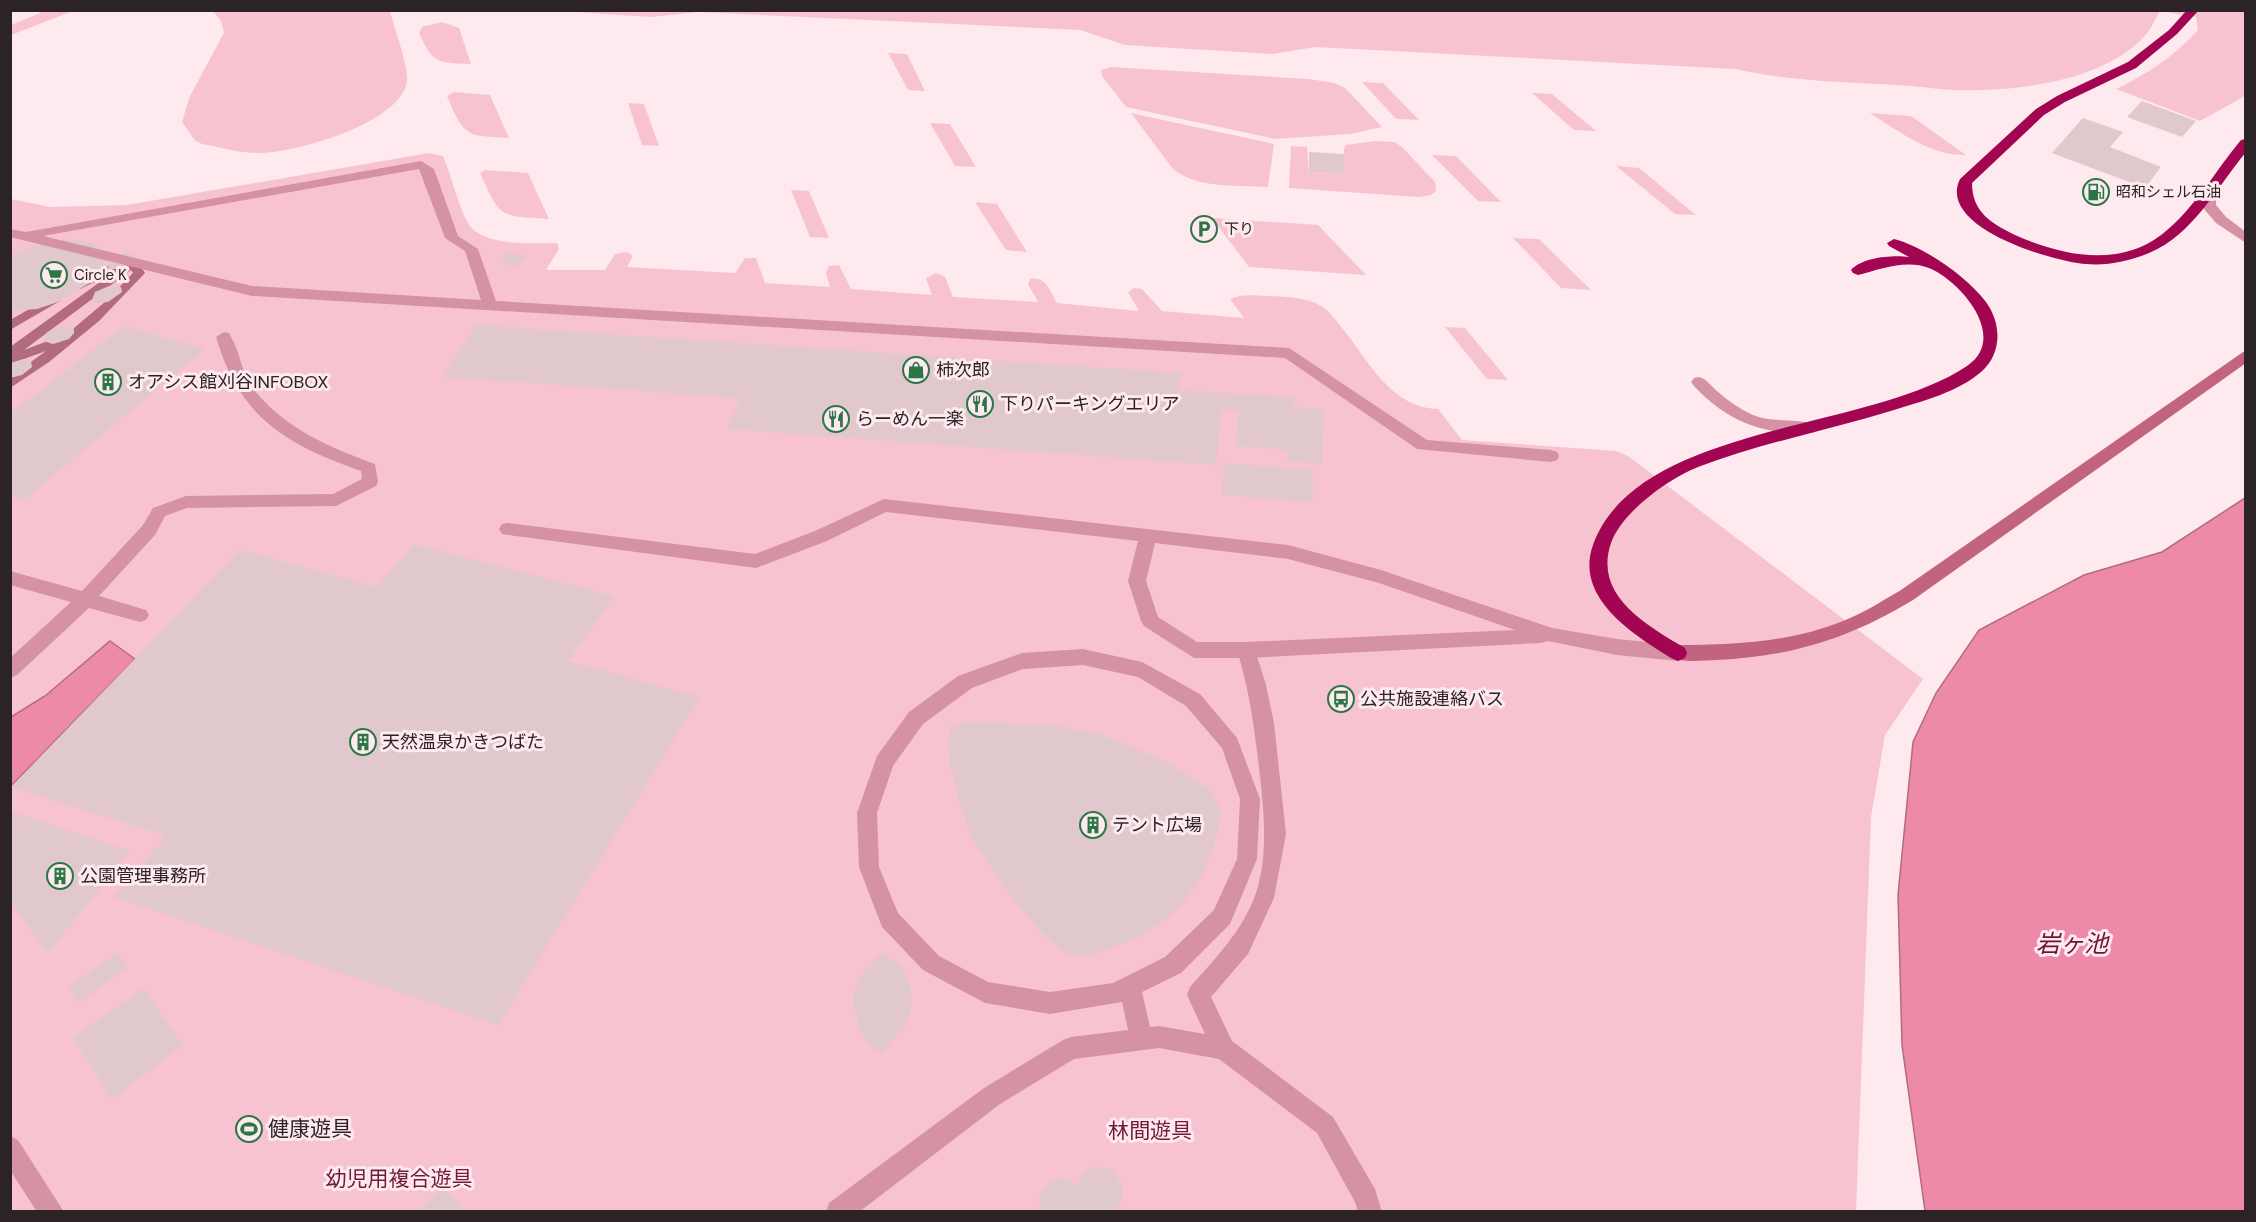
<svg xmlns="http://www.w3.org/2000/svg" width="2256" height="1222" viewBox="0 0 2256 1222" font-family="'DM Sans','Noto Sans JP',sans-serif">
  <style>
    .green { fill: #f8c3d1 }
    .water { fill: #ed8aa7; stroke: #b36b80; stroke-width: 1.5 }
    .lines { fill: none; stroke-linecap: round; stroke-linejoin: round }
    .stream { fill: #b36b80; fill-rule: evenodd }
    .building { fill: #e0c8cd }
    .lane { fill: #d592a4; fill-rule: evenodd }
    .street { fill: #d592a4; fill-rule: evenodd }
    .secondary { fill: #c26380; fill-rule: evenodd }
    .highway { fill: #a20551; fill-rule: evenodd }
    .labels { text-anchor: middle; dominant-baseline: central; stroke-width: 6; stroke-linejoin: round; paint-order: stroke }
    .far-poi-label { font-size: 15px; fill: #2b2325; stroke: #fde9ee; text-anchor: start }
    .poi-label { font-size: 18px; fill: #2b2325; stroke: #fde9ee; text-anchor: start }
    .near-poi-label { font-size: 21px; fill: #2b2325; stroke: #fde9ee; text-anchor: start }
    .near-park-label { font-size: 21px; fill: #711a3c; stroke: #fde9ee }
    .near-water-label { font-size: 24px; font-style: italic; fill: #6c1438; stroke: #fde9ee }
  </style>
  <rect width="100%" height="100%" fill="#fde9ee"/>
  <path class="green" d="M47,10L73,11L11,35V25Z
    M213,11H390C394,26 409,69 407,82C399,124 295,153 259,153C244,153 228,150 213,146C208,145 200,144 196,141C191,136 186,127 182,122L190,96L224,33L221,21Z
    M561,11H2245V96L2200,121L2116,89C2148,74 2174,56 2198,30L2196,17L2160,11C2154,21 2150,31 2143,38C2099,83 2012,92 1953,90C1935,89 1917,86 1898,85C1843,82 1789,81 1735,69L1315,47L1273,54L1125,45L1080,30L698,12L651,17Z
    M442,22L459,28L471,64C438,62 433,65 419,33L422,27Z
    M888,53L907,54L925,91L908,90Z
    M1111,67L1309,79L1334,83L1345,88L1382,127L1350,134L1275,139L1126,107L1102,76L1101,70Z
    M1362,82L1383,83L1419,120L1396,119Z
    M454,92L490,95L509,138C465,136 464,136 447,96Z
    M1532,93L1552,94L1596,131L1574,130Z
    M628,103L644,104L659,146L642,145Z
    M1131,113L1274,144L1268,187C1237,185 1198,189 1173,169Z
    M1870,113L1911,116L1966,155C1931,156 1898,131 1870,113Z
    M930,123L950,124L976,167L955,166Z
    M1376,141L1394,142L1401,146L1435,182L1436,191L1431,195L1419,197L1289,188L1291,146L1307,147L1309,172L1344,173V149L1346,145Z
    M429,153L443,156C452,177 457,203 468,223C482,247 533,243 557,243L559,249L546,270H605L615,254L627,252L633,256L627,267L735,273L745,258H756L765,283L830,287L826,273L829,266L839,265L851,289L932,295L926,278L936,273L945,277L953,297L1038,302L1028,284L1030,279C1046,276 1050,291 1057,303L1139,311L1128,292L1134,288L1142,289L1162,311L1244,318L1230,299C1243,293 1257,296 1271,296C1286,297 1307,297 1321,306C1330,311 1336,321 1343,329C1369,362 1392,408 1438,409L1462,440L1616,451L1628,456L1923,679L1885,735L1871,817L1856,1211H11V199L50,207L127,205Z
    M1432,155L1456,156L1501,202L1478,201Z
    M1616,166L1639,168L1696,215L1675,214Z
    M485,170L528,173L549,219C499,216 501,219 480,173Z
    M791,190L809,191L829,238L810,237Z
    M975,202L997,204L1027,252L1006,250Z
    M1212,218L1318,225L1366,275L1249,267Z
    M1513,238L1539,239L1591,290L1561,288Z
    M1445,327L1465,328L1508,380L1487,379Z"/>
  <path class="water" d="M2245,498V1211H1925L1902,1045L1898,895L1913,742L1936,693L1979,630L2084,575L2162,552Z
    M110,641L135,659L11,786V717L45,696Z"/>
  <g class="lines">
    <path class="stream" d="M133,260L137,261L145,273L99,321L49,362L10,388V377L46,351L10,364V347L111,274L80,289L74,285L76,282L112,264ZM131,270L133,273L106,301L61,339H53L24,350Z
      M56,294L62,298L60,301L10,330V320Z"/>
  </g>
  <path class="building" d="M2142,101L2196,121L2182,137L2127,117Z
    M2083,118L2123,132L2110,147L2161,167L2145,188L2052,153Z
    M1309,152L1344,154V173L1309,172Z
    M60,240H78L93,243L102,250L106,259L102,270L93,281L58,302L37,309L10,311V256L39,244Z
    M126,253L134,254L136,260L121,269H108L109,261Z
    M508,253L527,256L519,266L501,264Z
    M109,286L121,287L122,292L108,302L98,303L92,300L95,292Z
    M476,325L1180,373L1178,390L1293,397V407L1324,409L1321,464L1287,461L1288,450L1236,446L1239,410L1221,409L1216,465L727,429L740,398L443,377Z
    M61,326L74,328V333L69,339L53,344L43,341L47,332Z
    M124,326L205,349L24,500L10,495V414Z
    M24,359L31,361L32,367L22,375L10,378V363Z
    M1224,463L1313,470V502L1222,495Z
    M414,544L614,596L568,661L700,697L498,1025L114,897L166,836L11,787L240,550L377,587Z
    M975,721L1064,727L1100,734L1167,762L1211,790L1221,812L1214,846L1200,879L1184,902L1163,922L1132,940L1091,955L1065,953L1043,934L1017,904L972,839L959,800L951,769L948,744L950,727Z
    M10,811L130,851L48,953L10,901Z
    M882,952L900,966L911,986V1010L903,1029L881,1053L870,1046L860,1031L853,1000L858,979Z
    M117,953L127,967L79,1003L69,987Z
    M143,988L183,1045L112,1099L73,1038Z
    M1096,1166L1112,1170L1121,1183L1122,1199L1114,1212H1083L1080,1208L1078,1212H1042L1039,1201L1040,1194L1048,1183L1061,1178L1069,1180L1076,1185L1082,1175Z
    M442,1187L461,1206L455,1212H419Z"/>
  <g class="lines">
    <path class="lane" d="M2209,186L2216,190V205L2226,217L2246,232V243L2216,223L2204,209L2202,190Z
      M1699,377C1707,379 1711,386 1717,391C1728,401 1740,409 1753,415C1773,423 1795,418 1815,424L1817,428L1815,432C1806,435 1796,433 1787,433C1748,429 1720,414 1694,386L1691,382L1694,378Z
      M884,499L1288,545L1381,570L1552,628L1617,639L1678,645L1685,648L1687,653L1685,658L1678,661L1617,655L1548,641L1541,643L1246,658H1194L1144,626L1141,621L1128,581L1138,541L886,512L827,541L756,568L508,535L502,534L499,529L502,524L508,523L755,554L815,531ZM1155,543L1288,559L1379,583L1515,630L1246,642H1197L1158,617L1146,581Z"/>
    <path class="street" d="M421,161L434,169L458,236L478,249L496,301L1289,348L1427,440L1551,450L1557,452L1559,456L1557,460L1551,462L1417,449L1285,358L252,296L10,237V229L26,232ZM419,169L445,238L465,251L481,300L252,286L43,236Z
      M224,332C229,333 229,332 231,337C242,356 240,372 256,392C286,429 331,448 375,464L378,482L376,486L336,506L187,508L165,516L155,535L99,596L146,610L149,615L146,620L140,622L89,608L17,675L10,678V658L71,602L10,585V571L82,591L143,525L153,508L186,496L333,494L362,479L361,471C285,444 240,418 216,337Z
      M1246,642L1253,645L1255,650L1266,685L1274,723L1286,834L1274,898L1248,954L1211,997L1232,1041L1333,1117L1375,1189L1382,1212H1358L1355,1202L1317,1133L1219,1059L1159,1048L1074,1059L1000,1104L859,1212H826L829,1203L984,1088L1063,1040L1071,1037L1128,1030L1122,1002L1050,1014L985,1003L923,970L882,927L859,867L857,813L877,756L909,712L958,676L1022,653L1083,649L1142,662L1200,694L1237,738L1260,799L1257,859L1230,924L1181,973L1142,992L1150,1027L1159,1026L1205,1034L1187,995L1190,987C1216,958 1245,928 1257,890C1268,852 1264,814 1260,776C1255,733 1250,692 1237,650L1239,645ZM1083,665L1138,677L1186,706L1222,748L1240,799L1237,859L1214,910L1165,957L1113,983L1050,992L988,982L939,956L898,913L879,867L877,813L893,766L923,724L972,688L1023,669Z
      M10,1136L18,1140L64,1212H37L10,1170Z"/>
    <path class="secondary" d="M2246,350V363L1913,600C1848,639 1793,656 1717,660C1703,660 1685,663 1671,658L1669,653L1671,648L1678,645C1733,645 1792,642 1843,621C1864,613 1882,601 1901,590Z"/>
    <path class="highway" d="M2187,10H2199L2177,34L2136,68L2065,102L2044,115L1972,183C1972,212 1991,223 2015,235C2062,256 2122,269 2166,231C2196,206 2216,170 2241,140L2246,139V152C2217,187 2193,235 2149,253C2130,261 2107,266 2086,264C2055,262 1936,228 1960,179L2036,109L2057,96L2128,62L2169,30Z
      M1894,239C1925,247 1967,277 1986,302C2002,324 2002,354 1981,372C1958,392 1923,401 1894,410C1829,430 1761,443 1698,467C1668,479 1622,512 1611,543C1593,596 1647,625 1685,648L1687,653L1685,658L1678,661L1671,658C1634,635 1574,598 1593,545C1637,423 1869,432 1967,366C2009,338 1961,281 1929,268C1907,259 1880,269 1858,275L1853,273L1851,270C1863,257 1893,255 1909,257L1889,246L1887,243Z"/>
  </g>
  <defs>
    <symbol id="fuel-ring" viewBox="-11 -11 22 22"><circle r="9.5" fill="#fde9ee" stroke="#2a7644" stroke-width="1.5"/><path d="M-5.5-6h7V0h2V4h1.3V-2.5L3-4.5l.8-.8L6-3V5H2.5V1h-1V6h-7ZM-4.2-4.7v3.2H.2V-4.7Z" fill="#2a7644"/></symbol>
    <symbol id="parking-ring" viewBox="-11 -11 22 22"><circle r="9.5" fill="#fde9ee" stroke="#2a7644" stroke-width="1.5"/><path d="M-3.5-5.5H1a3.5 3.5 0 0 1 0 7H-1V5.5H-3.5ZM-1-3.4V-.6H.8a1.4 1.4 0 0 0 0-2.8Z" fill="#2a7644"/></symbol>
    <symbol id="supermarket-ring" viewBox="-11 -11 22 22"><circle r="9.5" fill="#fde9ee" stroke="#2a7644" stroke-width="1.5"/><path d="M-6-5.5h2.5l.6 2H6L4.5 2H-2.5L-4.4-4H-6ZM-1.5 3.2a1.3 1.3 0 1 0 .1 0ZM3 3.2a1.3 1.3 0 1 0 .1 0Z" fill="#2a7644"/></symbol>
    <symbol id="shop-ring" viewBox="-11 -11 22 22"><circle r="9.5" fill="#fde9ee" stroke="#2a7644" stroke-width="1.5"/><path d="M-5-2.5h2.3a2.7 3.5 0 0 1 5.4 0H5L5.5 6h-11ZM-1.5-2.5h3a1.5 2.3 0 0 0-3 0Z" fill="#2a7644"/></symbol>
    <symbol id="building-ring" viewBox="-11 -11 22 22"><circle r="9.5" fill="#fde9ee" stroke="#2a7644" stroke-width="1.5"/><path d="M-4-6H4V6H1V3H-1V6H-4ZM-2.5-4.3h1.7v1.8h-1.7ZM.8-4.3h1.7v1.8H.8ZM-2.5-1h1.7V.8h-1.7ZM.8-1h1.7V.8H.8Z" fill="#2a7644"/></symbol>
    <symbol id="restaurant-ring" viewBox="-11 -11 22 22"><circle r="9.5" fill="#fde9ee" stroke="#2a7644" stroke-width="1.5"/><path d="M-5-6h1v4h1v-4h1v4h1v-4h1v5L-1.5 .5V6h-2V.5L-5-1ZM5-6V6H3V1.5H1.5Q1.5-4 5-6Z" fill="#2a7644"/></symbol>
    <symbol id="bus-ring" viewBox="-11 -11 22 22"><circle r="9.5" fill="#fde9ee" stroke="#2a7644" stroke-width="1.5"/><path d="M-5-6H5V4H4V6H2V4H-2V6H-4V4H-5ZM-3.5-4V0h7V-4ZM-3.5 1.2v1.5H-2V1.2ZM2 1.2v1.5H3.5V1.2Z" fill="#2a7644"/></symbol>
    <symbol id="stadium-ring" viewBox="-11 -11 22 22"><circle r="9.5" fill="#fde9ee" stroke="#2a7644" stroke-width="1.5"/><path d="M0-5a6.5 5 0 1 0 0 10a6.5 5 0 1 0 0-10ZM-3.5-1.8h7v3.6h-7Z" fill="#2a7644"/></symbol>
  </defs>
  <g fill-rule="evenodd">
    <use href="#fuel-ring" x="2081" y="177" width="30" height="30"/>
    <use href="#parking-ring" x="1189" y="214" width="30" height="30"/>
    <use href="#supermarket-ring" x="39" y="260" width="30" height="30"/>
    <use href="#shop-ring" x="901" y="355" width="30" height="30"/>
    <use href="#building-ring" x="93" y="367" width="30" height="30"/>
    <use href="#restaurant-ring" x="965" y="389" width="30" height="30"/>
    <use href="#restaurant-ring" x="821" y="404" width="30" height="30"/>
    <use href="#bus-ring" x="1326" y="684" width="30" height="30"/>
    <use href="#building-ring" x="348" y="727" width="30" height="30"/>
    <use href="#building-ring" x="1078" y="810" width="30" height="30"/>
    <use href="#building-ring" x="45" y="861" width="30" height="30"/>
    <use href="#stadium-ring" x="234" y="1114" width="30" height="30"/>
  </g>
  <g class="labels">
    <g class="far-poi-label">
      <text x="2116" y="192">昭和シェル石油</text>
      <text x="1224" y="229">下り</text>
      <text x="74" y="275">Circle K</text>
    </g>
    <g class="poi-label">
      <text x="936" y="370">柿次郎</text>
      <text x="128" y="382">オアシス館刈谷INFOBOX</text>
      <text x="1000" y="404">下りパーキングエリア</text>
      <text x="856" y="419">らーめん一楽</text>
      <text x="1360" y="699">公共施設連絡バス</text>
      <text x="382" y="742">天然温泉かきつばた</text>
      <text x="1112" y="825">テント広場</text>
      <text x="80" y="876">公園管理事務所</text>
    </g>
    <g class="near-poi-label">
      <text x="268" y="1129">健康遊具</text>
    </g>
    <g class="near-park-label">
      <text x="1150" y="1131">林間遊具</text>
      <text x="399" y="1179">幼児用複合遊具</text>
    </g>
    <g class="near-water-label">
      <text x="2072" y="943">岩ヶ池</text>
    </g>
  </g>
  <rect width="2256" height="1222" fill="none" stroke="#2b2325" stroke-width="24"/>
</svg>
